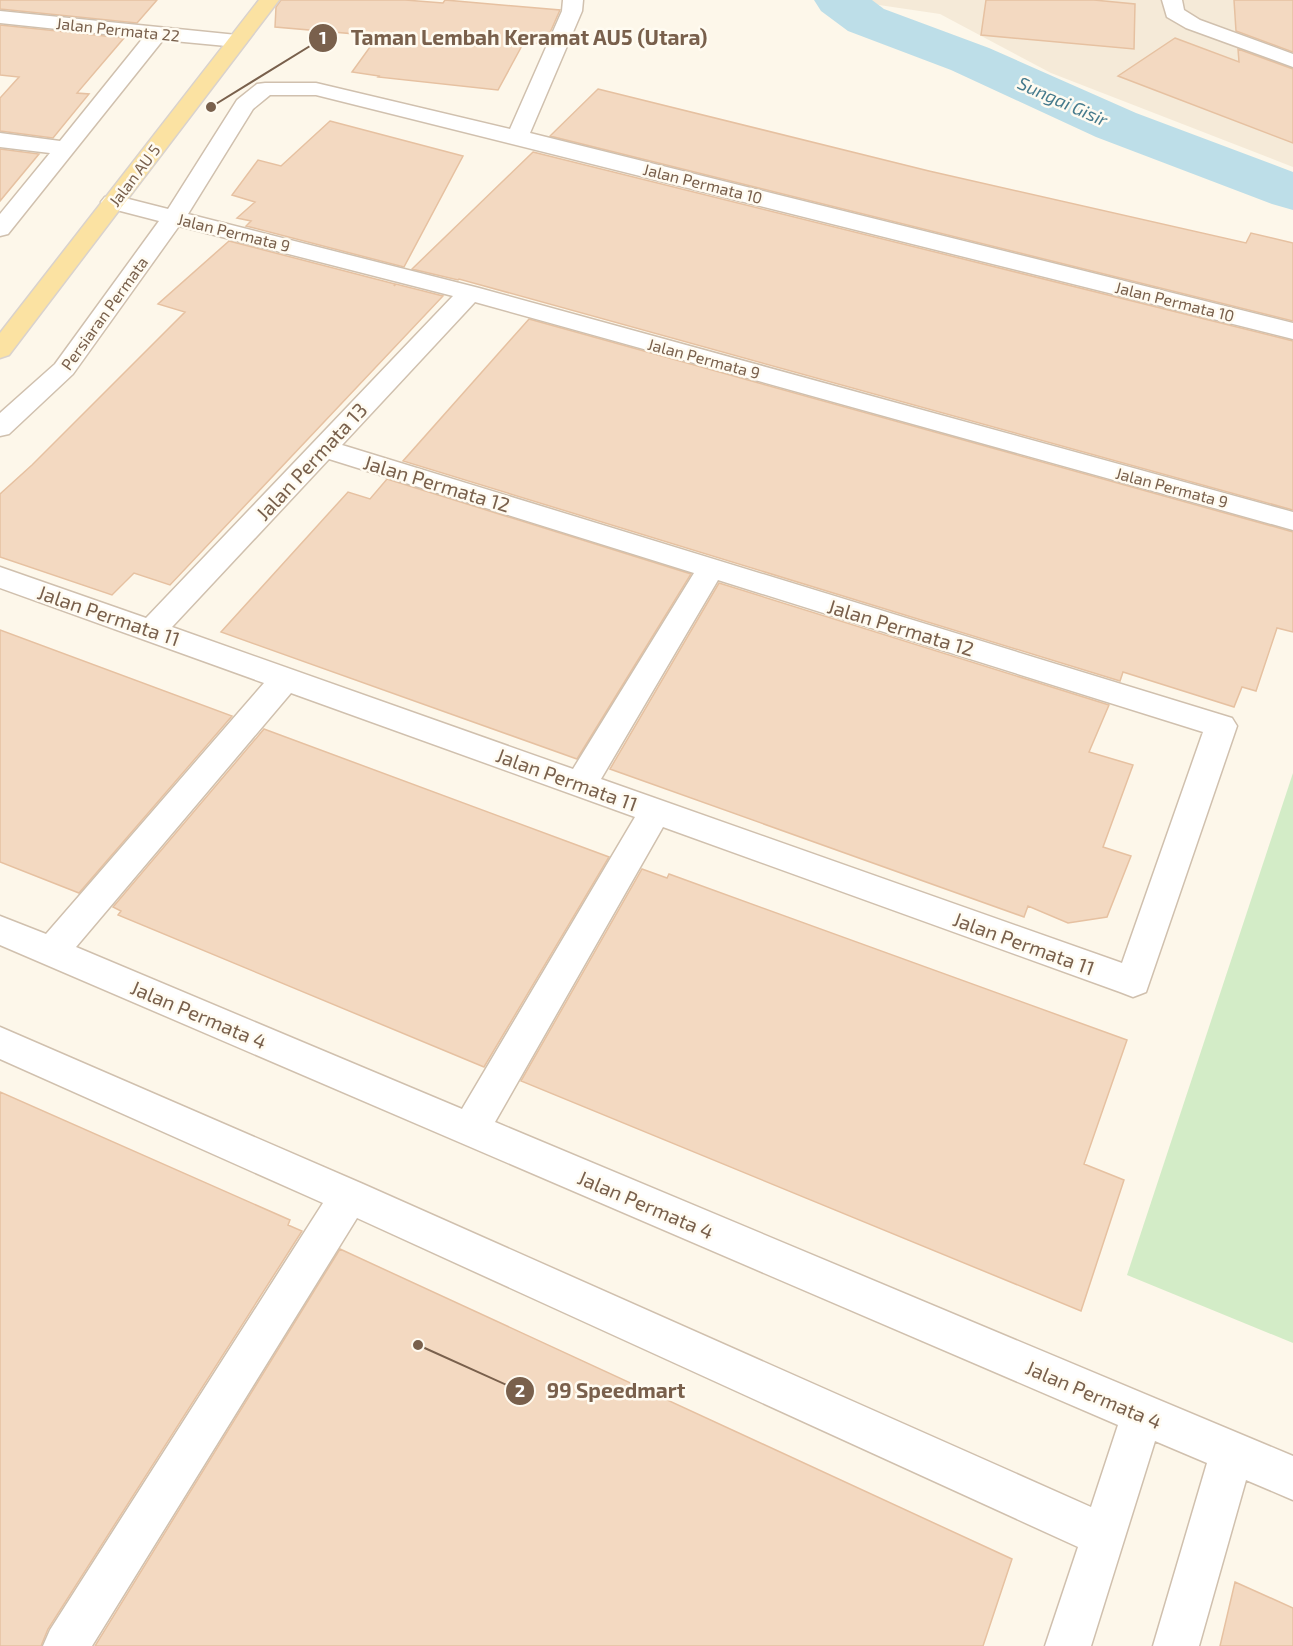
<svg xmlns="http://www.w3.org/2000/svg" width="1293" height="1646" viewBox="0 0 1293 1646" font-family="'Exo 2',sans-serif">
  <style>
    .residential { fill: #f5ead8 }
    .green { fill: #d3ecc7 }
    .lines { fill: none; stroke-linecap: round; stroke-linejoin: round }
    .river { fill: #bddee8; fill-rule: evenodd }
    .building { fill: #f3d9c1; stroke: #e6c1a1; stroke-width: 1.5 }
    .minor-casing { stroke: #d0c0ae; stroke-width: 3 }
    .major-casing { stroke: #d9d2cd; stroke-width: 3 }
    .minor { fill: #fff; fill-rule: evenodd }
    .major { fill: #fbe2a2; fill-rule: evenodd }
    .labels { text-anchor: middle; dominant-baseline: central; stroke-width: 5; stroke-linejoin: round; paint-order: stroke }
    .far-street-label { font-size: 16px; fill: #79604c; stroke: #fffbf1 }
    .far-water-label { font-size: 18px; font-style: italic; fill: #457a8c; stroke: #fffbf1 }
    .street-label { font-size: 20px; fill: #79604c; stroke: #fffbf1 }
    .leader { fill: none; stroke: #79604c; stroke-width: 2 }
    .callout-dot { fill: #79604c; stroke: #fffbf1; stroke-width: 2 }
    .mark-label { font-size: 18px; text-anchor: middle; font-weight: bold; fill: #fff }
    .callout-label { font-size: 21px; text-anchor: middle; font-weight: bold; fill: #79604c; stroke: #fffbf1; stroke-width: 5; stroke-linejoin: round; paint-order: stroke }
  </style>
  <rect width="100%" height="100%" fill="#fdf7ea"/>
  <path class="residential" d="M869,0H1293V167L1051,73L940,14L879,5Z"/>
  <path class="green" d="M1293,773V1343L1127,1275Z"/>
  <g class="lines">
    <path class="river" d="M814,0H872L884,9L989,48L1136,113L1293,172V210L1272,204L1096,137L951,70L848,31L821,11Z"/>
  </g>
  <path class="building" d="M0,0H157L137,23L0,9Z
    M281,0H405L443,3L445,0L560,10L545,44L524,42L498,90L378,77L379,76L352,72L378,36L275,27L276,7Z
    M986,0H1094L1135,4L1134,49L981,35Z
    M1234,0H1293V52L1236,31Z
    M0,25L124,38L77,93L89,94L53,138L0,131V98L19,77L0,75Z
    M1175,38L1239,62L1238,49L1293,69V143L1118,76Z
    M598,89L929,171L1246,243L1251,233L1293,243V321L550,136Z
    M330,121L463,156L404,267L246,226L251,221L237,218L255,202L232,195L258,160L281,166Z
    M0,149L39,154L0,201Z
    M533,152L1293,341V510L459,279L458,280L412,269Z
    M229,241L395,284L394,286L396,284L443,296L170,585L134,573L112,595L0,557V494L32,465L185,312L158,304Z
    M529,319L1293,532V632L1277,628L1256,691L1242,687L1234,707L1123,672L1120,681L403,461Z
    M387,479L691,574L577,759L221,632L348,492L370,499Z
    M719,583L1109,705L1089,752L1133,765L1103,847L1131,856L1107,917L1068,923L1028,906L1024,917L610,769Z
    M0,630L232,716L79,893L0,862Z
    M264,729L609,857L484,1067L118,915L121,911L113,907Z
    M642,869L667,878L669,874L1127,1040L1084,1164L1124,1180L1081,1311L521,1081Z
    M0,1092L290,1220L288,1225L302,1231L48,1629L41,1646H0Z
    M340,1249L1012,1559L983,1646H95Z
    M1235,1582L1293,1608V1646H1220Z"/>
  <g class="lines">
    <defs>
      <path id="minor" d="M563,0H583L582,11L530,133L1293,323V339L316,95H270L253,109L188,214L479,288L1293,512V530L475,302L342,445L1232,718L1237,726L1146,992L1133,997L1120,992L663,827L495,1122L1293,1456V1500L1246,1480L1199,1646H1153L1207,1463L1155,1441L1091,1646H1045L1078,1547L357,1218L92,1646H43L50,1630L323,1203L0,1059V1027L363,1184L1091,1507L1118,1425L0,945V916L46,934L264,683L0,588V567L146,618L453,296L179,226L73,374L9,434L0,436V413L55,364L159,221L105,207L101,202L105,197L113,195L168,209L237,100L257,84L265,83H316L510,129L562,11ZM329,459L694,573L573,769L172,627ZM718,580L1203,732L1122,963L601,779ZM291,693L635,817L462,1109L76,947Z
        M1162,0H1182L1184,10L1200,20L1293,54V67L1186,28L1167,17Z
        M0,11L237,35L244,37L247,41L244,45L237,47L163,40L8,234L0,236V214L50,153L0,147V133L60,141L143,38L0,23Z"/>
      <path id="major" d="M259,0H279L9,355L0,358V333Z"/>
    </defs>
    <use href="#minor" class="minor-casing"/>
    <use href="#major" class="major-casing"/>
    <use href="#minor" class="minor"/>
    <use href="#major" class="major"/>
  </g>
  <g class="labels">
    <g class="far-street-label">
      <text transform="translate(118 29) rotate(6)">Jalan Permata 22</text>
      <text transform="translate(134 175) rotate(-53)">Jalan AU 5</text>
      <text transform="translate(703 183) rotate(14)">Jalan Permata 10</text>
      <text transform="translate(234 232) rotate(14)">Jalan Permata 9</text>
      <text transform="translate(1175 301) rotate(14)">Jalan Permata 10</text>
      <text transform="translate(104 313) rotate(-54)">Persiaran Permata</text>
      <text transform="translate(704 358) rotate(15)">Jalan Permata 9</text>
      <text transform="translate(1172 487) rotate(15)">Jalan Permata 9</text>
    </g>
    <g class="far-water-label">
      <text transform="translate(1063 101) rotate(24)">Sungai Gisir</text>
    </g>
    <g class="street-label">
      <text transform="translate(311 461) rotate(-47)">Jalan Permata 13</text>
      <text transform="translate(437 483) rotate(17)">Jalan Permata 12</text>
      <text transform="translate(109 615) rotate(19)">Jalan Permata 11</text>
      <text transform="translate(901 627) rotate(17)">Jalan Permata 12</text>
      <text transform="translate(567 779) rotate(20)">Jalan Permata 11</text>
      <text transform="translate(1024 943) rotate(20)">Jalan Permata 11</text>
      <text transform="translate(199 1014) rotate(23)">Jalan Permata 4</text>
      <text transform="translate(646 1204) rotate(23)">Jalan Permata 4</text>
      <text transform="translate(1094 1394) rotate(23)">Jalan Permata 4</text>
    </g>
  </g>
  <path class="leader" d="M211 107L323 38M418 1345L520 1391"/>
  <g class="callout-dot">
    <circle cx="211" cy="107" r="6"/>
    <circle cx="418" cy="1345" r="6"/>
    <circle cx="323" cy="38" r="15"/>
    <circle cx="520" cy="1391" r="15"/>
  </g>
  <g class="mark-label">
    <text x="323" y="44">1</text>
    <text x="520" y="1397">2</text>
  </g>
  <g class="callout-label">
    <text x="529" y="45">Taman Lembah Keramat AU5 (Utara)</text>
    <text x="616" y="1398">99 Speedmart</text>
  </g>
</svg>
